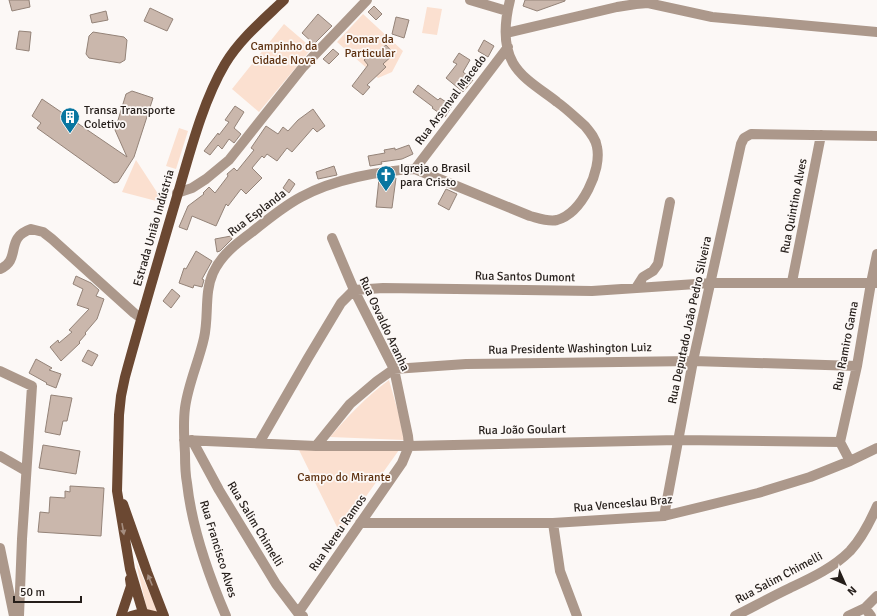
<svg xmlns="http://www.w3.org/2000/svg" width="877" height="616" viewBox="0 0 877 616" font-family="Signika,sans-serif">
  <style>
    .green { fill: #fbe0d0 }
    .building { fill: #cab7ac; stroke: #948378 }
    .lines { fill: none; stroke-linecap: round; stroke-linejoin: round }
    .minor { stroke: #ac988b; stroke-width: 10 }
    .major { stroke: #6b4832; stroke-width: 10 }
    .oneway { fill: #a58e80 }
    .labels { text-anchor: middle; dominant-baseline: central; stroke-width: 3.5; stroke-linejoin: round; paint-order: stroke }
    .park-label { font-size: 12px; fill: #5f3211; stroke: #fcf8f6 }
    .street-label { font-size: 12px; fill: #251e1a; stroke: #fcf8f6 }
    .poi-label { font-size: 12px; fill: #251e1a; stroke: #fcf8f6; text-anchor: start }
  </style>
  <rect width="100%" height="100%" fill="#fcf8f6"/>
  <path class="green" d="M427,7L442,9L437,35L422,33Z
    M363,14L403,51L392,72L378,78L337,42Z
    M284,24L312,48L259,112L232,89Z
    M179,128L188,131L176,169L166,166Z
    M136,160L164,203L122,192Z
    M389,380L399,415L404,440L330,437C348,416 367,396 389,380Z
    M299,450H399L340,533Z
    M136,562L158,612L147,610Z"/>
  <path class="building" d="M9,0H29L30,7L12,11Z
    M525,0H565V1L537,11L523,6Z
    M374,6L382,14L376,20L368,12Z
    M150,8L173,19L167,31L144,21Z
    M106,11L108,20L92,23L90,15Z
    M318,14L332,26L314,44L302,33Z
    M396,17L409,20L404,38L392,34Z
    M19,31L31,32L29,51L16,49Z
    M93,32L124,37L127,40L125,60L120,63L89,58L86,54L89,36Z
    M484,40L494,46L488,57L478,51Z
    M386,45L394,54L383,64L386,67L367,85L370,87L363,95L352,86L368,65L364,60L373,52L375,54Z
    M333,49L339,54L329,64L323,59Z
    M459,53L470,60L463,72L473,80L463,92L446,78L457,64L453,62Z
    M418,85L438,100L440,98L452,106L445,117L432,108L433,107L413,92Z
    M132,91L153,98L134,157L118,182L114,183L37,128L41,123L32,116L42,99L127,157L115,130L126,94Z
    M235,106L244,112L234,128L241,134L234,143L229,139L222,149L218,145L210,155L204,151L218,133L219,135L229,122L225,120Z
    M313,109L325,126L317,132L313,128L292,152L287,148L277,161L267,154L264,158L262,156L252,168L262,178L246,194L241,189L228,206L226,204L216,226L192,216L187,230L179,227L188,206L204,194L203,193L209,187L215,193L228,176L227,174L234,168L237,171L254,150L251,148L266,126L278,134L283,127L288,131L298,120Z
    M409,145L413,154L402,159L381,162L382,164L370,166L368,156L385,153L384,150L395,148V150Z
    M334,166L337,175L318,179L316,172Z
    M396,178L392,208L376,207L379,179Z
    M289,179L295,184L289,193L283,188Z
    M446,189L457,194L449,210L438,204Z
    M231,236L232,239L220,251L217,252L215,239Z
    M196,251L212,261L202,279L204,280L202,287L194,285L193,288L179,283L184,268L186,269Z
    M76,276L91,283L99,290L96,296L104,299L97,319L85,333L86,334L79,342L80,343L61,361L50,347L58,340L59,343L72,332L69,330L89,309L77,305L83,289L73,284Z
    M172,289L180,296L171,308L163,301Z
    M88,350L98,355L92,366L82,361Z
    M36,359L52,368L49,370L61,374L56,388L46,384L47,383L29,373Z
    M51,395L72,398L67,421H63L60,435L45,432Z
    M43,445L80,451L76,474L39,468Z
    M70,486L104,488L101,536L38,532L40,512L49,513L50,497L65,498V491L70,492Z"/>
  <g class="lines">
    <path class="minor" d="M470,0L507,11
      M506,33L617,7L636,4L648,3L712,17L877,32
      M415,169L508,47
      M177,193L192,188L206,179L229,160L303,67L367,0
      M0,269C22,260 4,238 31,229L43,232L52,239L134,313L141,318
      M792,282L821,135
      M636,288L643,277L653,271L658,264L670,202
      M0,371L32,386L22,539L19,616
      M184,440L316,446H409L678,440L840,442L850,461
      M192,440L219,490L276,584L298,613L303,616
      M840,442L857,366L871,283L877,254
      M259,443L308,358L341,303L354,290L383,288L592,291L711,283H877
      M316,446L350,404L377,381L394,369L466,364L693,361L857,366
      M0,456L26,471
      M664,516L693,361L741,144L744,138L751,134L877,136
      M360,523H553L664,516L758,493L810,477L850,461L877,448
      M553,523L560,571L577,616
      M0,548L14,616
      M865,608L871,616
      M298,613L402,463L409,446L408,436L394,369L354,290L332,238
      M226,616C208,574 192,529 187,483C185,473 185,463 185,453C184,438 183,423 185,408C188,384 199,361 204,338C209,316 204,293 213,273C221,255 237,243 252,232C268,219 284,206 301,197C334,179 379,171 415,169L530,216C538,218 548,222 557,220C582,213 602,170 597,147C596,139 590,132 585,126C576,118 567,109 557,102C542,90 523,80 513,63C502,44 505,20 510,0
      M735,616C753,607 771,597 790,588C811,578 833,568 850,551C862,538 870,522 877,506
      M848,616L865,608L877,596"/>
    <path class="major" d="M123,504L147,572L164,616
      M121,616L131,586L130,579
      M131,616L142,613L155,616
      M144,616L130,569L117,491L119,415L121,396L125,377C142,315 160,254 178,193C190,152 203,101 225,64C240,39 263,20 284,0"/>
  </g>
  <defs><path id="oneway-solid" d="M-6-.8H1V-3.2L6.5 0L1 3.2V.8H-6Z"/></defs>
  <g class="oneway">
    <use href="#oneway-solid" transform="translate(123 529) rotate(80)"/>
    <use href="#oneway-solid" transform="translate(150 580) rotate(-112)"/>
  </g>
  <defs>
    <symbol id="building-pin" viewBox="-11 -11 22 30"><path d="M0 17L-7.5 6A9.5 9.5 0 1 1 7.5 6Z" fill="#0976a0" stroke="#fcf8f6"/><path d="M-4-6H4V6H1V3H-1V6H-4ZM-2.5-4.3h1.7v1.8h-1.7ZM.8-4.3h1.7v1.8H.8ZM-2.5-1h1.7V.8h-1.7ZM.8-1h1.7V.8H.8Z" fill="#fff"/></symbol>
    <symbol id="church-pin" viewBox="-11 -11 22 30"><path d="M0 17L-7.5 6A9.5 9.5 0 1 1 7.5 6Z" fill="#0976a0" stroke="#fcf8f6"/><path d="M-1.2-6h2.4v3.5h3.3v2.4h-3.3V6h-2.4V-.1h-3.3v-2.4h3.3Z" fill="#fff"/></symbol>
  </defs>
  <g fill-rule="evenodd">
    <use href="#building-pin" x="59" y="106" width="22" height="30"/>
    <use href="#church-pin" x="375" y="164" width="22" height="30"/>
  </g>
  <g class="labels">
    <g class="park-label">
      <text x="370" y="39">Pomar da<tspan x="370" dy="14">Particular</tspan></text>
      <text x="284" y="46">Campinho da<tspan x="284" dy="14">Cidade Nova</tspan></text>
      <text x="344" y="477">Campo do Mirante</text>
    </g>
    <g class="street-label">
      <text transform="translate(451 100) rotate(-53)">Rua Arsonval Macedo</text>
      <text transform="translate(794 206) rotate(-79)">Rua Quintino Alves</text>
      <text transform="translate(257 213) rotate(-37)">Rua Esplanda</text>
      <text transform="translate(154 228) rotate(-74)">Estrada União Indústria</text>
      <text transform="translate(525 277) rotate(1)">Rua Santos Dumont</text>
      <text transform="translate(690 320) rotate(-78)">Rua Deputado João Pedro Silveira</text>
      <text transform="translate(384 324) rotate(65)">Rua Osvaldo Aranha</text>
      <text transform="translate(846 346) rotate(-79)">Rua Ramiro Gama</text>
      <text transform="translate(570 349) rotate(-1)">Rua Presidente Washington Luiz</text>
      <text transform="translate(522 430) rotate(-1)">Rua João Goulart</text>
      <text transform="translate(623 504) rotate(-5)">Rua Venceslau Braz</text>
      <text transform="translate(255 524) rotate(59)">Rua Salim Chimelli</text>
      <text transform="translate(338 533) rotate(-55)">Rua Nereu Ramos</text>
      <text transform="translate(218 549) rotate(73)">Rua Francisco Alves</text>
      <text transform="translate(779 578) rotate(-28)">Rua Salim Chimelli</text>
    </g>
    <g class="poi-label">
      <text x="84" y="110">Transa Transporte<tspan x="84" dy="14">Coletivo</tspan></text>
      <text x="400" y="168">Igreja o Brasil<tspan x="400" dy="14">para Cristo</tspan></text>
    </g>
  </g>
  <g transform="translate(845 584) rotate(135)" stroke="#fcf8f6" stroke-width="3" paint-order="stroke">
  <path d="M0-3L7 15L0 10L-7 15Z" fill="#251e1a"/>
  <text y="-6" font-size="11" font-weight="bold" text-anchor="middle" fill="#251e1a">N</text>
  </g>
  <path d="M14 596v6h67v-6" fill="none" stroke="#251e1a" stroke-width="2"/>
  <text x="20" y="596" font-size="12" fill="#251e1a" stroke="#fcf8f6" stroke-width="3" paint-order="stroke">50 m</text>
</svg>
